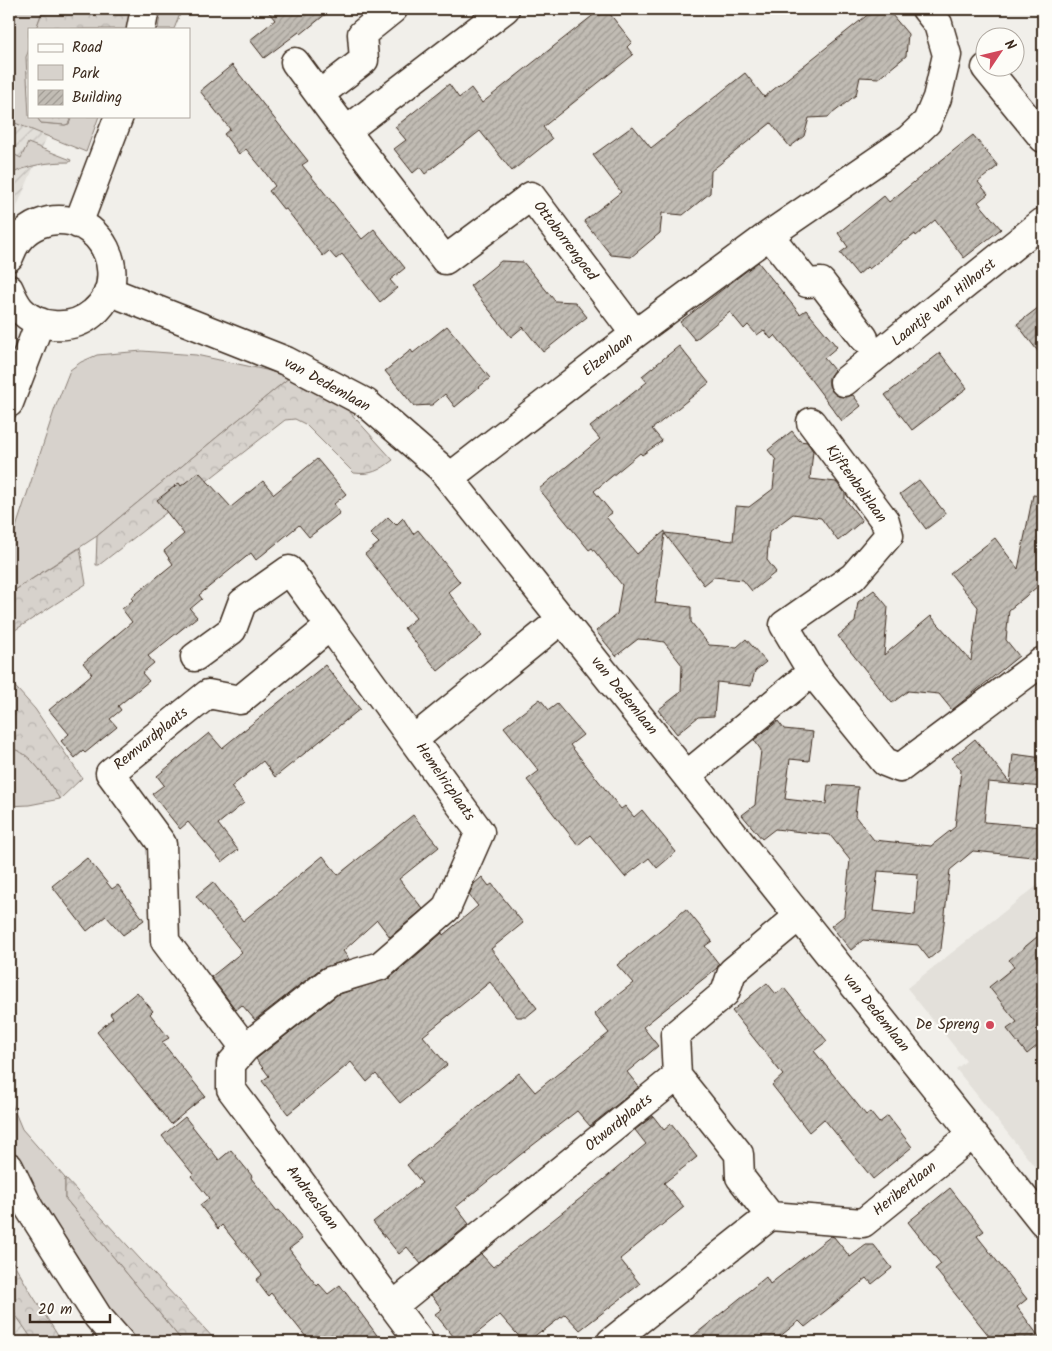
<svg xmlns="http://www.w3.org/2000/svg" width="1052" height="1351" viewBox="0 0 1052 1351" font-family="Kalam,sans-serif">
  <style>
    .built { fill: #e3e0da }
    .industrial { fill: url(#industrial-furrows) }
    .green { fill: #d7d2cc; stroke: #897e75 }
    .forest { fill: url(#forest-crowns); stroke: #897e75 }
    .building { fill: url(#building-hatch); stroke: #3b2a1e; fill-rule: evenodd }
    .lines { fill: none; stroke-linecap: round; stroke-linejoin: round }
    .minor-casing { stroke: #3b2a1e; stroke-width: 31 }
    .major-casing { stroke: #3b2a1e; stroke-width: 31 }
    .minor { stroke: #fdfcf7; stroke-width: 28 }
    .major { stroke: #fdfcf7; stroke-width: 28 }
    .poi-dot { fill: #d1495b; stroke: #fdfcf7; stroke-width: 2 }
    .labels { text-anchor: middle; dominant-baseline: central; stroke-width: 4.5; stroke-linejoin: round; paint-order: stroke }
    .street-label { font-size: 15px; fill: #3b2a1e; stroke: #fdfcf7 }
    .poi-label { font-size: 15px; fill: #3b2a1e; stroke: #fdfcf7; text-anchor: end }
  </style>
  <defs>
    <pattern id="industrial-furrows" width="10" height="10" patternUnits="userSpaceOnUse" patternTransform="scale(1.25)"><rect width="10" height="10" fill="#e3e0da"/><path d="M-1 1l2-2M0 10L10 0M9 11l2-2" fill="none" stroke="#c4c0bb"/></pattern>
    <pattern id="forest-crowns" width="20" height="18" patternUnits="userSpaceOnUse" patternTransform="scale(1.25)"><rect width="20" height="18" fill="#d7d2cc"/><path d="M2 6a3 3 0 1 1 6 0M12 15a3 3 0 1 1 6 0" fill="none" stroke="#b9b4af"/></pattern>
    <pattern id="building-hatch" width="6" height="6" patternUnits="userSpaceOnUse" patternTransform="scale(1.25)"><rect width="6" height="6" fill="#c1bcb4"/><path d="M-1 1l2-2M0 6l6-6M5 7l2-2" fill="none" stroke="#9e9992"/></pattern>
  </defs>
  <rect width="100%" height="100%" fill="#f1efea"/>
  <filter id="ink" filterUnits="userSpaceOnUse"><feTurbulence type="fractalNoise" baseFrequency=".02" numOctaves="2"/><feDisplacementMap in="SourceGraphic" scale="10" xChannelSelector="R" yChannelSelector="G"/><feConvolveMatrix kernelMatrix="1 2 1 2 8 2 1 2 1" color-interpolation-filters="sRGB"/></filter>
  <g filter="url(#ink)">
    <path class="built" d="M1043,881V1177L956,1069L966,1061L907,988Z"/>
    <path class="industrial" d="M9,9H86L80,29H29V116H54L48,134L9,225Z
      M9,1300L54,1342H9Z"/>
    <path class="green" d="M9,9H43L36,29H29V50L26,57L29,116H36L41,123L65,125L69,124L72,116H99L86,152L15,123V128L9,125Z
      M161,9H182L174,29H158Z
      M9,132L13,134L11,153L21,158L28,143L71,160L70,162C48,162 28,165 9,175Z
      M142,351L196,355L266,370L290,377L97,536L9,594V549L55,408L70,370L81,362L97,355Z
      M9,749C30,748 49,784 60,799L29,805L9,806Z
      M9,1098L22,1129L65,1178V1198L183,1342H135L93,1290L22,1169L9,1140Z"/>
    <path class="forest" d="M43,9H132L127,29H36Z
      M36,116H72L68,124L65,125L41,123Z
      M290,377L307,383L347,409L393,460C379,471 371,475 354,473L305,424L295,419L285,420L99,565H96L97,536Z
      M80,548L86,584L12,632L9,637V594Z
      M9,680L35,709L82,778L60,799C49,784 30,748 9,749Z
      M65,1178L217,1342H183L65,1198Z
      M9,1255L31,1293L62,1342H34L9,1305Z"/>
    <path class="building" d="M266,9H332L301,34L299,32L264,58L250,40L275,20Z
      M601,9H606L632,42L627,47L633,55L543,127L552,139L512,171L480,131L425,174L420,167L413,173L394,149L406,140L395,127L449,84L459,98L471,88L482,103Z
      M875,9H887L908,34L906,56L879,78L860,77L856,95L828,117L809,118L804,136L790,147L771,123L711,171L710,193L683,215L662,213L660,233L631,257L611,255L584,221L621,192L593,155L633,126L651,148L745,73L764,97Z
      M232,65L308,161L302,165L362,239L374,229L405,268L390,280L397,288L380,302L342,254L336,259L329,251L323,256L286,209L284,210L269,191L275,186L261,167L246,149L239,154L224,134L230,129L200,91Z
      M973,135L998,166L978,182L988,194L978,202L1001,229L964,258L935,220L916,236L915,234L906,241L905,240L869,269L867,267L858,275L840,253L848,247L838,233L884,196L889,202Z
      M501,261L523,262L555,301L575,302L587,317L543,352L523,327L511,337L470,286Z
      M758,262L800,314L806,310L837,347L824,358L834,370L829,377V385L832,391L838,396L846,397L853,395L861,406L842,421L811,380L775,335L771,339L764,330L757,335L748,325L744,329L730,312L695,340L680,322Z
      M1043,304V358L1017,324Z
      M447,326L490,378L455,407L445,394L432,405L414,406L385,371L411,350L413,353Z
      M679,346L709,383L652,429L662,441L642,455L640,453L594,491L612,513L606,517L637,554L665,531V533L733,541L736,506L749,507L773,489L776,460L768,450L792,431L800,441L807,442L813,451L810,479L836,482L845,493V499L862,521L838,541L821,518L793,514L769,532L767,560L776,572L752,591L743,580L714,577L704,585L665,534L655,603L691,607V622L709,645L737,647L746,639L766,662L755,671L751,686L717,682L714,716L698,717L677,734L658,710L681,692L682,665L664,642L651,640L638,639L616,656L596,631L617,614L622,585L592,548L589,550L539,489L600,439L590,427L647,382L642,376Z
      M940,353L967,388L912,430L885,395Z
      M317,459L346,494L334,504L340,513L309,537L299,525L256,560L251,553L199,595L202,599L190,609L197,617L148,656L154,663L142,673L149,681L118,706L121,710L110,719L117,727L85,753L83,751L75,758L61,741L69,734L49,710L92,674L83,663L132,622L122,609L133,600L131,598L173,564L164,551L184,534L157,500L179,483L181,486L199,472L231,507L263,481L274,494Z
      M919,480L946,514L926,529L900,494Z
      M1033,495L1043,496V582L1009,610L1006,640L1019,656L952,710L939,694L908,691L892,703L838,636L855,622L858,602L874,590L888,607L884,655L931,616L971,661L978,607L950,573L995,538L1018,569Z
      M388,517L396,525L403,518L413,534L418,530L451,571L460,582L448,592L482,636L438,671L404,628L416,618L365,554L379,543L370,534Z
      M325,665L360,709L275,777L263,761L231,787L244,803L218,824L238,850L222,862L188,822L180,829L152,794L164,785L157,776L209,733L222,748Z
      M540,699L549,710L557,704L583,735L570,745L621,809L625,806L634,817L642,810L676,852L657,868L649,858L625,877L590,835L578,845L527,780L539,771L504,727Z
      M778,721L784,729L813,732L809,761L790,759L785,799L826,804L828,785L858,787L855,816L874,840L931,846L955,827L961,770L952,758L975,739L1010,783L1013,754L1043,758V787L988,782L984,822L1043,827V858L973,851L950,870L941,949L929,959L918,945L863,940L851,950L831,926L844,916L850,860L830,835L775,829L762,839L742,815L755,805L761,750L754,740ZM878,871L918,874L915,915L873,911Z
      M413,815L439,847L399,879L423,909L390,937L377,920L343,951L349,959L320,969L255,1020L242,1005L236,1010L211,977L242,952L196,896L213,882L243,921L323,856L338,875Z
      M87,858L112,889L118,885L144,920L123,935L106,916L87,931L52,886Z
      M482,877L489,886L492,884L523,923L491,949L537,1008L526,1017H517L490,982L423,1036L447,1065L400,1103L376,1074L367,1082L351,1062L288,1114L262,1081L269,1076L256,1059L337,995L390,978L442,933L443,935L478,906L469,895L474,884Z
      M686,909L712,941L705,946L719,964L717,968L643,1027L658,1046L627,1072L639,1087L590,1126L577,1111L520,1155L456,1207L469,1224L421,1264L407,1247L399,1254L373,1222L422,1183L407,1165L519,1073L535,1092L609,1033L594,1014L633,983L617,965Z
      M1043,932V1041L1027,1054L1007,1029L1017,1022L989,987L1014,967L1009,960Z
      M767,983L776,994L784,988L827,1041L814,1051L866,1115L870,1112L879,1123L888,1116L912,1147L873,1179L824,1119L809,1132L772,1085L783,1075L732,1011Z
      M137,992L153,1011L150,1014L169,1038L162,1042L205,1096L171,1124L97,1032L113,1018L110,1014Z
      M653,1116L664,1130L671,1124L697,1157L664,1183L684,1207L620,1259L640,1284L580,1330L565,1314L542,1332L541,1331L527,1342H524L500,1315L466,1342H458L435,1314L442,1309L431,1295L481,1254L493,1267L591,1190L646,1144L635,1130Z
      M185,1117L219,1160L231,1150L252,1176L251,1178L277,1211L279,1210L302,1239L289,1249L317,1286L319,1284L328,1294L340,1285L382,1342H310L271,1293L268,1296L256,1280L262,1275L222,1225L218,1229L200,1205L209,1198L191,1176L193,1174L162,1136Z
      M950,1188L984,1231L977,1236L1027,1299L1017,1307L1043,1342H994L935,1269L941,1264L908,1222Z
      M831,1236L834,1237L850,1257L866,1245H874L892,1268L872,1284L867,1278L805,1327L799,1321L773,1342H686L766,1277L770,1284Z"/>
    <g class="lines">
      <defs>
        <path id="minor" d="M295,62L346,131L445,260L531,196L635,334
          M986,68L1043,138
          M320,94L364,60L362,34L393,9
          M346,131L505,9
          M769,235L807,283L821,282L864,338
          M109,291L286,361L366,403L441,468L1043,1222
          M844,382L1043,222
          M811,422L885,521L889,535L853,577L784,625L812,672L885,762L900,768L1043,661
          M450,477L635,334L769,235L909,139L927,122L937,98L947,55L938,24L926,9
          M330,626L413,740
          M195,657L232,630L242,603L289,570L330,626L240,700L208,694L110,773L162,844L165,941L245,1048
          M687,775L812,672
          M677,1076L675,1035L725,993L732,972L799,916
          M770,1216L863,1223L973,1134
          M393,1306L677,1076
          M420,1342L231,1089V1064L245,1048L330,981L380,966L446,909L480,832L413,740L562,619
          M611,1342L770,1216L740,1177L739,1154L677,1076"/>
        <path id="major" d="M141,29L145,9
          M78,224L119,116
          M9,257C14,243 24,230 39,224C55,217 76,219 90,230C116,251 120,291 93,313C72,331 38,329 20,309C15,303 12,296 9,289
          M9,403L40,322
          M9,1167L29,1208L98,1317L120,1342"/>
      </defs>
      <use href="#minor" class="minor-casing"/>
      <use href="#major" class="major-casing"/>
      <use href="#minor" class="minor"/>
      <use href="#major" class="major"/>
    </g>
  </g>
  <circle class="poi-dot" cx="990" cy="1025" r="5"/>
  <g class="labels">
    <g class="street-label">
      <text transform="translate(565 241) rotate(53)">Ottoborrengoed</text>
      <text transform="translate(944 303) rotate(-39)">Laantje van Hilhorst</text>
      <text transform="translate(608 355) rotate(-38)">Elzenlaan</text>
      <text transform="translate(327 385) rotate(29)">van Dedemlaan</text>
      <text transform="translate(856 484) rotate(54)">Kijftenbeltlaan</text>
      <text transform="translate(624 696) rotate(51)">van Dedemlaan</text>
      <text transform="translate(151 739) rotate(-39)">Remvardplaats</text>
      <text transform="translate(445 782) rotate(55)">Hemelricplaats</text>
      <text transform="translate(876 1013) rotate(51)">van Dedemlaan</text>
      <text transform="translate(619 1123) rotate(-39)">Otwardplaats</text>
      <text transform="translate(905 1189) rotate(-39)">Heribertlaan</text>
      <text transform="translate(312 1198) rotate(53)">Andreaslaan</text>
    </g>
    <g class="poi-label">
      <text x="980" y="1025">De Spreng</text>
    </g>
  </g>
  <rect width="1052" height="1351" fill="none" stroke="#fdfcf7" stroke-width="30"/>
  <rect x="15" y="15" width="1022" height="1321" fill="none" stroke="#3b2a1e" stroke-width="2" filter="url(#ink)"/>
  <rect x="28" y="28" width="162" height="90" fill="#fdfcf7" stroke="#afa8a0"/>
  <rect x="38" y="44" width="25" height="8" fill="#fdfcf7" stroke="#afa8a0"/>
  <text x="72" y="52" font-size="15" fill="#3b2a1e">Road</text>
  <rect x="38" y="65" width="25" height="15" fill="#d7d2cc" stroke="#afa8a0"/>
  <text x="72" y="78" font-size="15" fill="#3b2a1e">Park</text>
  <rect x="38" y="90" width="25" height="15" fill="url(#building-hatch)" stroke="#afa8a0"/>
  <text x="72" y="102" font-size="15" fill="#3b2a1e">Building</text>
  <g transform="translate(1000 52) rotate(55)"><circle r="24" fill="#fdfcf7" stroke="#afa8a0"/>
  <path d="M0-4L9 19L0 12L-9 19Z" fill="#d1495b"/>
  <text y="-8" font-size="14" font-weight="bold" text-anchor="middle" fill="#3b2a1e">N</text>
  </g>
  <path d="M30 1314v8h80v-8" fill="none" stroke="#3b2a1e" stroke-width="2.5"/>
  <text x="38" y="1314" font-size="15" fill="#3b2a1e" stroke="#fdfcf7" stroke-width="4" paint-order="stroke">20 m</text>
</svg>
